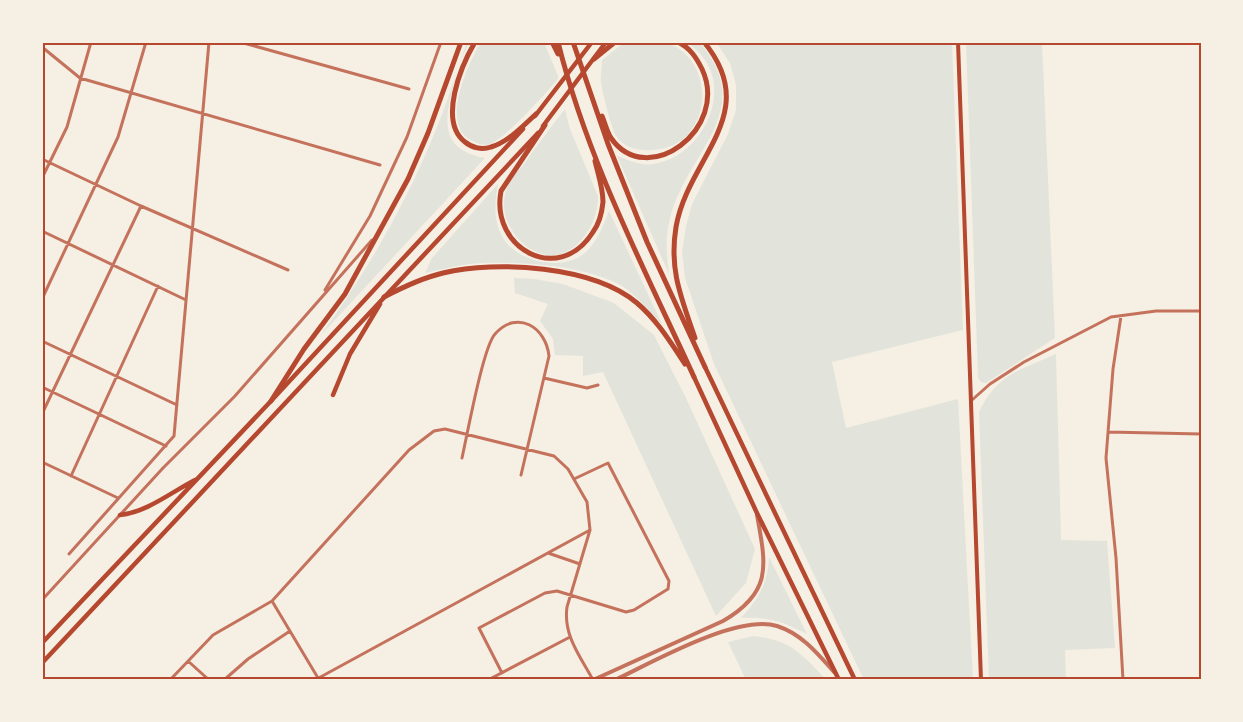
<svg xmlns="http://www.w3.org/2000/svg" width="1243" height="722" viewBox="0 0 1243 722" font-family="'Asap Condensed',sans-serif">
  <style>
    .green { fill: #e2e4dc }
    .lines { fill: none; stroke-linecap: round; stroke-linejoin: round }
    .minor { stroke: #c5725c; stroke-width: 3 }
    .tertiary { stroke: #c5725c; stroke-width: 4 }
    .secondary { stroke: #b5482f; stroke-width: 4 }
    .trunk { stroke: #b5482f; stroke-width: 4.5 }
    .motorway { stroke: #b5482f; stroke-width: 5 }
    .neatline { fill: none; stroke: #b5482f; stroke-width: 2 }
  </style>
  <rect width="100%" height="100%" fill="#f6efe4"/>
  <path class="green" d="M467,42H470C461,57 456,74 452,91C443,127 444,150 485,158L320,336C365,275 404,207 433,137C446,106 456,74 467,42Z
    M481,42H544L558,76V79C546,93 502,143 487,145C481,145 474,142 469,139C441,121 468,64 481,42Z
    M625,42C637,42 654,39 666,43C707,55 714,113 683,139C666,153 629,156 616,136C612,129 602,92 601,83C600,76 602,68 602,60Z
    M687,42H699C761,112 682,155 669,223C665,240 667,257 669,274L617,156C628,160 641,166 653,164C690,160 721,116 713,79C710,63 699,51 687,42Z
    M716,42H952L963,330L832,362L846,428L958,399L973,680H864L714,364L685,278L682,252L686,226L692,204L728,134L736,110V85L730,63Z
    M966,42H1042L1055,338L986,383L981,382L978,378Z
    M565,109L570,129L598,196C599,222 577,259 547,255C518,251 494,214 508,186C511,178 518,171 524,164C537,145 551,127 565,109Z
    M498,184C495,202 493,216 501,234C513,262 563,273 586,252C598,240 603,226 609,211L662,324C650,312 639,298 625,288C590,265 512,260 470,264C455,266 440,270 425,273L432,258Z
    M514,278L534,279L563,284L614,303L654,335L686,398L755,549L746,583L716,616L603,372L583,376V356L555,355L553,339L540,321L548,304L515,293Z
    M1056,354L1061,540L1107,541L1115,648L1065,650L1066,680H989L979,412C998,373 1019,371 1056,354Z
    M769,557L807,634C781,621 771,617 741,618C758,599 768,584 769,557Z
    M753,636C792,640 801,654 827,680H746L728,642Z"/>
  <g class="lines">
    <path class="minor" d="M240,42L409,89
      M42,47L80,78L380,165
      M42,159L141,206
      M42,178L67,127L91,42
      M42,231L186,300
      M325,290L370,216L407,137L441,42
      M42,299L118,137L146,42
      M1121,316L1113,369L1106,458L1116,558L1123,680
      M42,341L177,405
      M544,378L587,388L598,385
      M42,387L166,446
      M972,400L990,384L1024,362L1111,317L1156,311H1201
      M42,414L141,206L288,270
      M1108,432L1201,434
      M462,458C467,436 483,347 495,334C517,309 546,327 549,356L521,475
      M42,462L118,498
      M71,476L158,286
      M548,553L580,564
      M69,554L174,436L209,42
      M42,600L163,468L235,396L372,240
      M272,601L318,678
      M188,661L209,680
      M502,673L479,628L545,593L557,591L626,612L634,610L668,589L669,581L608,463L574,479
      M170,680L213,635L272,601L409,450L434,431L445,429L554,456L568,469L587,502L590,530L567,607C563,635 580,656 593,680
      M224,680L248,659L290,631
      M315,680L590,530
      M488,680L570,637"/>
    <path class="tertiary" d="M593,680L723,621C773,592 766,565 757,515
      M615,680C653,662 737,614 777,626C802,634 818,654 834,672"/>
    <path class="secondary" d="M958,42L981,680"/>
    <path class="trunk" d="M535,116L592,42
      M543,126L606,42
      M705,367L855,680
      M694,377L756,511L839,680
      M333,395L350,354L380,304
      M120,515C147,512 170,493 195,480
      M42,643L271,401L523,129
      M42,663L538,133"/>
    <path class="motorway" d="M475,42C461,66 438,121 465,142C472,148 482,150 491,147C508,142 523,126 536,114
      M552,42L558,54
      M558,42C587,159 644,268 694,377
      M573,42L608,144L647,242L705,367
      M594,59L615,42
      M602,116C605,123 607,132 611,138C647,190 730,129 702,69C696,57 690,48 678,42
      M545,125L501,191C490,249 559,286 593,232C599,224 602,212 603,202C603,188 598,174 595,161
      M384,297C403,287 422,278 443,273C497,260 593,266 637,303C657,320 671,343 685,364
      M695,338C681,297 669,270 676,227C688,157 763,114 704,42
      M271,401L304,349L345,294L408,179L428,133L461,42"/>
  </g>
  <rect width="1243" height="722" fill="none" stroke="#f6efe4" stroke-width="87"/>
  <rect x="44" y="44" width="1156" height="634" class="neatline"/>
</svg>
